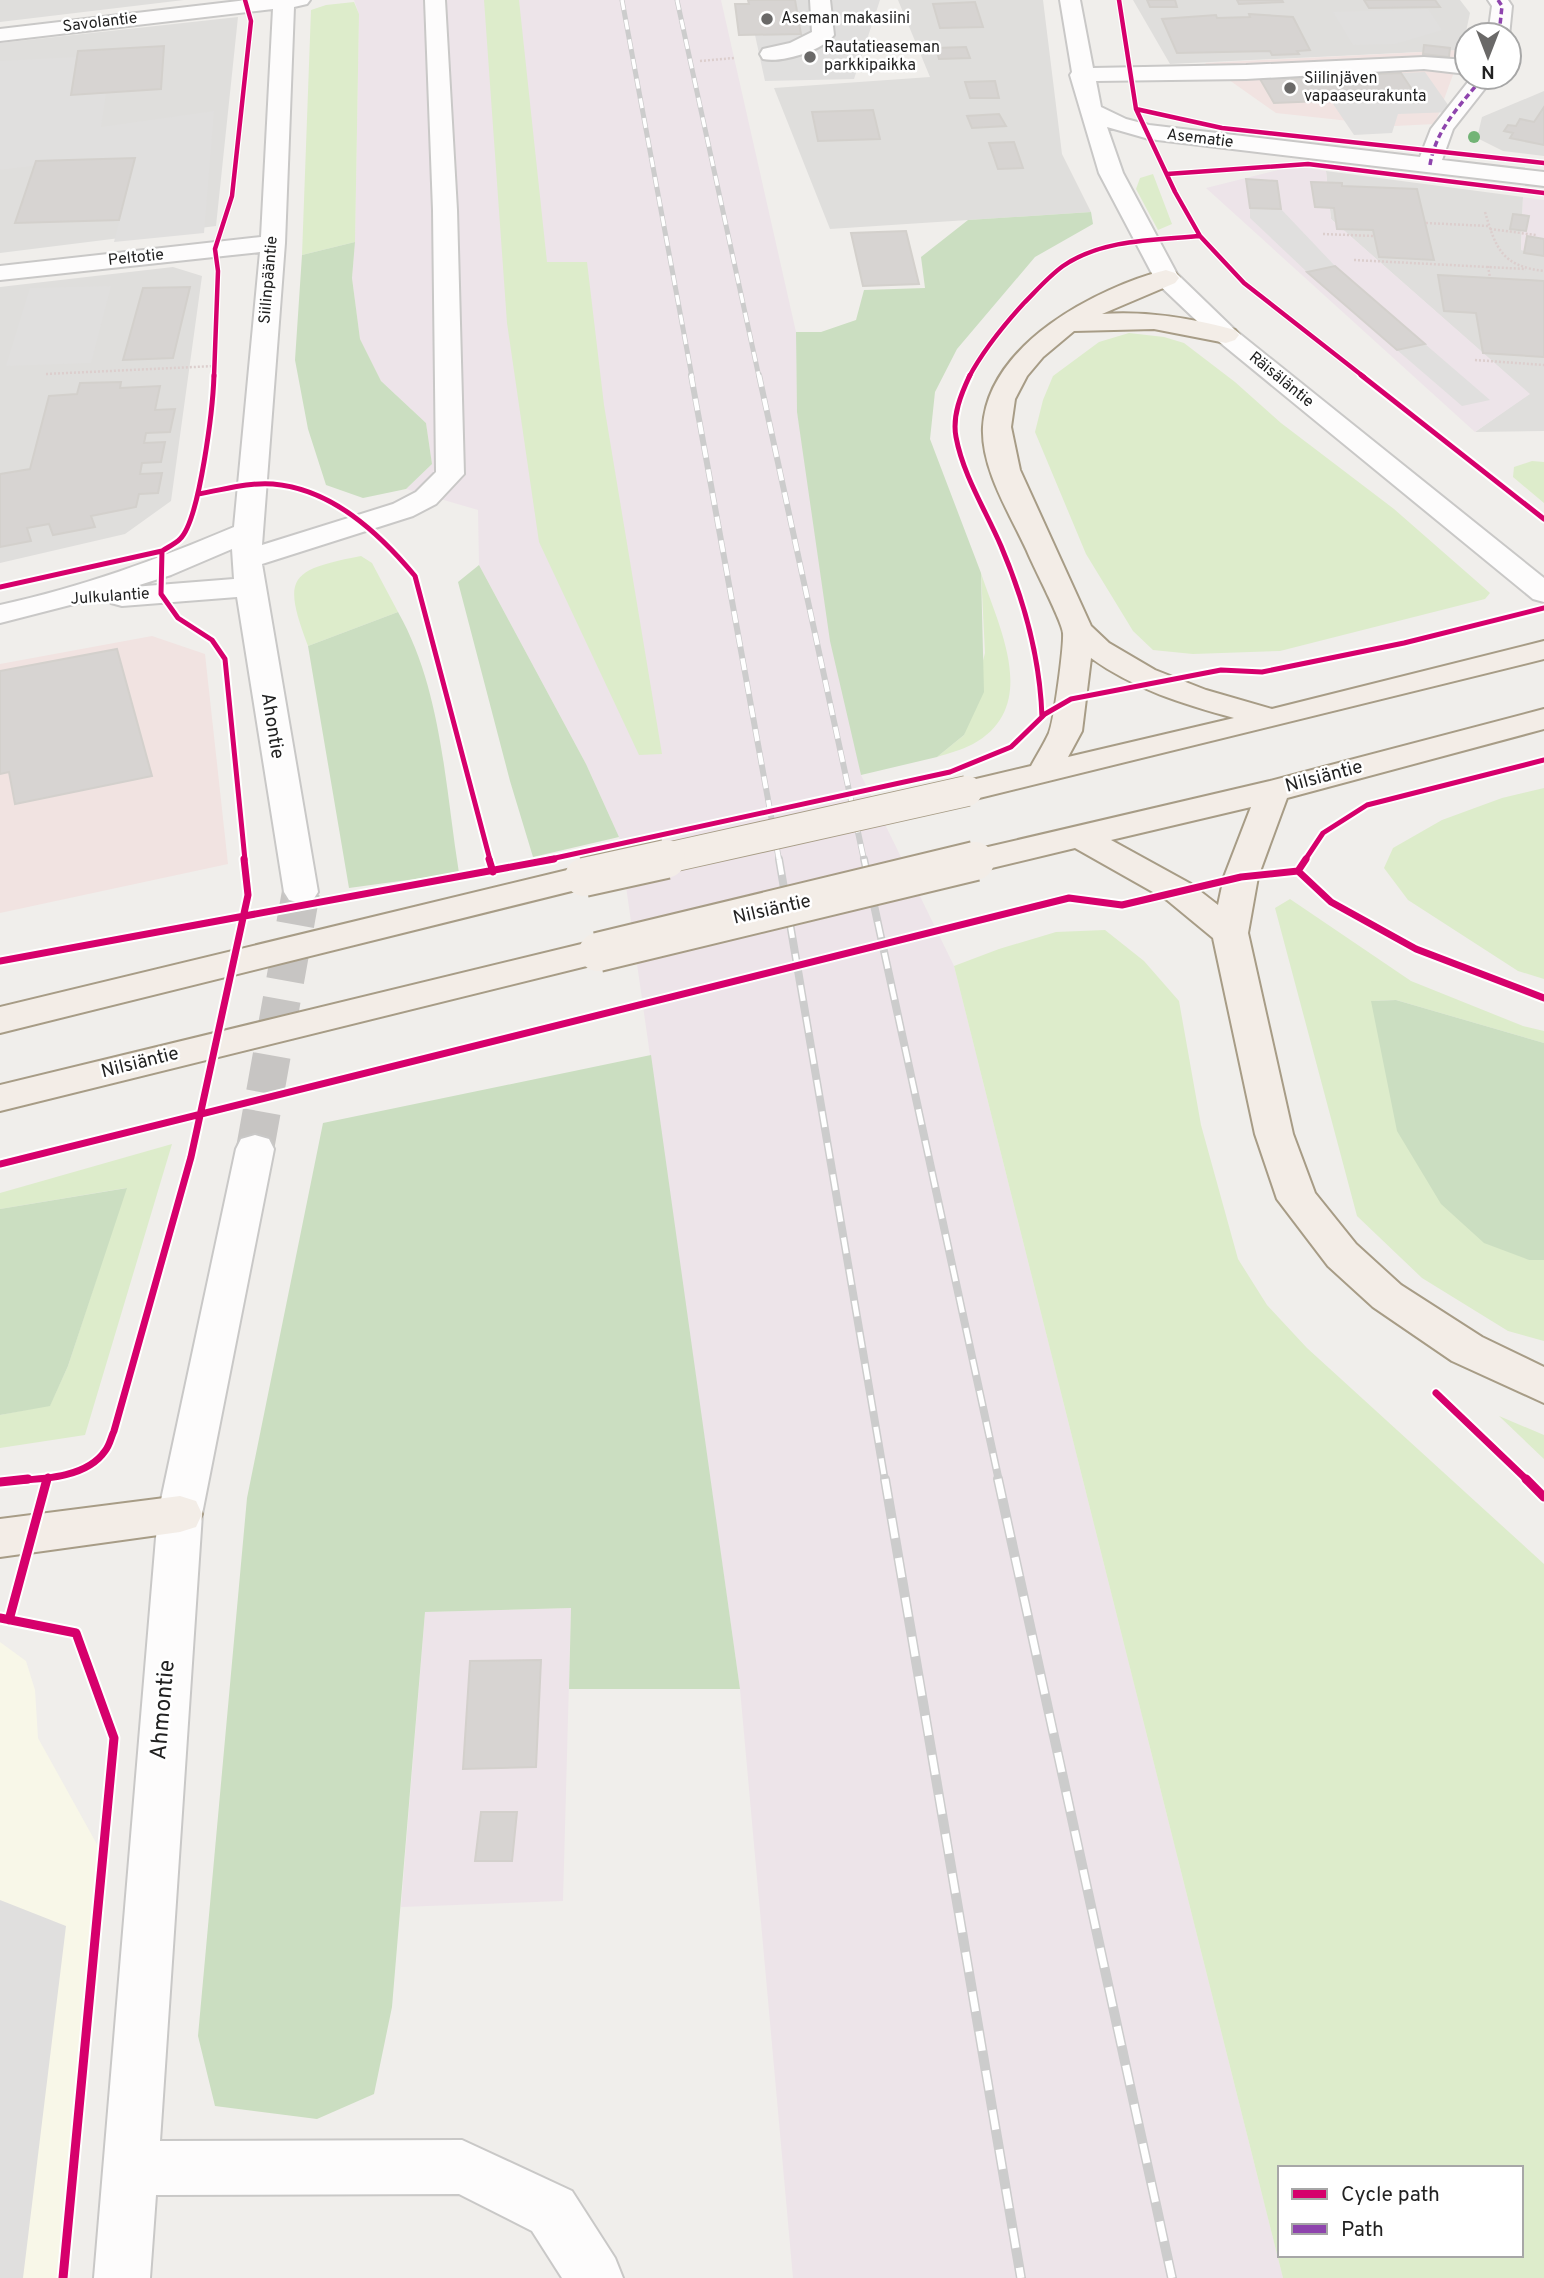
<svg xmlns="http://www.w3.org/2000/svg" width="1544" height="2278" viewBox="0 0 1544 2278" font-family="Overpass,sans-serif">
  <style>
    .residential { fill: #dfdedc }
    .commercial { fill: #f1e3e1 }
    .industrial { fill: #ede4e9 }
    .education { fill: #f8f7e8 }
    .grass { fill: #ddeccb; fill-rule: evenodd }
    .forest { fill: #cbdec1 }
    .parking { fill: #e0dfde }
    .building { fill: #d7d4d2; stroke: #d3d0cc; stroke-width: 2 }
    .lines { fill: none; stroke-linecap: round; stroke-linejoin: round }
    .minor-tunnel { stroke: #c7c5c3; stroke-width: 38; stroke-dasharray: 38 19; stroke-linecap: butt }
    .minor-casing { stroke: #c9c8c7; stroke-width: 4 }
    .major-casing { stroke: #a79c86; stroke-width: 4 }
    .path { stroke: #dccecd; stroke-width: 2.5; stroke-dasharray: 2 2; stroke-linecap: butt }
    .minor { fill: #fdfcfc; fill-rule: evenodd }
    .major { fill: #f3ede7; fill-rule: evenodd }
    .rail-far3-casing { stroke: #ccc; stroke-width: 5 }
    .rail-far2-casing { stroke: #ccc; stroke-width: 6 }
    .rail-far1-casing { stroke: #ccc; stroke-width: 8 }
    .rail-casing { stroke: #ccc; stroke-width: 10 }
    .rail-far3 { stroke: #fff; stroke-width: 3.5; stroke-dasharray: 10; stroke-linecap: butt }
    .rail-far2 { stroke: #fff; stroke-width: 4.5; stroke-dasharray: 12; stroke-linecap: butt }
    .rail-far1 { stroke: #fff; stroke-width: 5; stroke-dasharray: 16; stroke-linecap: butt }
    .rail { stroke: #fff; stroke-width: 7; stroke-dasharray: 20; stroke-linecap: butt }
    .major-bridge-far1-casing { stroke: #a79c86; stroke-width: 32; stroke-linecap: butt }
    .major-bridge-casing { stroke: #a79c86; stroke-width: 42; stroke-linecap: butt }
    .major-bridge-far1 { stroke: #f3ede7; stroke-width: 30 }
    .major-bridge { stroke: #f3ede7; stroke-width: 38 }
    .quiet { stroke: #8e44ad; stroke-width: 3.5; stroke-dasharray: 6 3.5; stroke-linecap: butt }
    .cycleway-far3-casing { stroke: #fff; stroke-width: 7 }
    .cycleway-far2-casing { stroke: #fff; stroke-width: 9 }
    .cycleway-far1-casing { stroke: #fff; stroke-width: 11 }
    .cycleway-casing { stroke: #fff; stroke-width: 13 }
    .cycleway-far3 { stroke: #d6006c; stroke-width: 4.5 }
    .cycleway-far2 { stroke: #d6006c; stroke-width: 5 }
    .cycleway-far1 { stroke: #d6006c; stroke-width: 7 }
    .cycleway { stroke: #d6006c; stroke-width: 9 }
    .tree { fill: #73b476 }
    .poi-dot { fill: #6a6968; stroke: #fff; stroke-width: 2.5 }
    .labels { text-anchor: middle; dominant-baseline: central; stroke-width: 5; stroke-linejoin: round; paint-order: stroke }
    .far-poi-label { font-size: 16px; fill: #222; stroke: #fff; text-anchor: start }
    .far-street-label { font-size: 16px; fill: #222; stroke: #fff }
    .street-label { font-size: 19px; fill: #222; stroke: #fff }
    .near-street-label { font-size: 23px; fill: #222; stroke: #fff }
  </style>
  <rect width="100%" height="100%" fill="#f0eeeb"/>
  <path class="residential" d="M0,0H184L0,22Z
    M898,0H1043L1062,154L1091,212L830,229L774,88L930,77Z
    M1133,0H1460L1470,13L1462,50L1170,64Z
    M238,17L216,226L0,253V43Z
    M1544,91V156L1503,151L1477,138L1482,117Z
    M1326,171L1523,197L1521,250L1544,253V431L1475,432L1529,394L1331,219Z
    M173,267L202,276L171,501L125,534L0,563V287Z"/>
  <path class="commercial" d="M1462,50L1435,124L1395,126L1276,113L1205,63Z
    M152,636L205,654L228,864L0,913V664Z"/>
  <path class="industrial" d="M354,0H721L796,332L797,412L861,775L954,966L1283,2278H793L740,1689L619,837L586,764L479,565L478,510L406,489L432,464L426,423L381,381L360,339L352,278L355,242L359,14Z
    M1294,166L1326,171L1331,219L1530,394L1475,432L1206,188Z
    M1523,197L1544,200V253L1521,250Z
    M571,1608L563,1901L401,1907L425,1612Z"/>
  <path class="education" d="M0,1642L26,1661L35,1690L38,1738L104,1857L63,2278H0Z"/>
  <path class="grass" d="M484,0H519L547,262H587L604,405L662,754L639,755L539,542L507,323Z
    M354,2L359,14L355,242L302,255L311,10L326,5Z
    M1153,174L1172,224L1158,230L1136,189L1140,178Z
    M1129,333L1164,337L1184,343L1235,382L1281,423L1394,509L1490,593L1485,599L1280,651L1193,654L1153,650L1133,631L1086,554L1035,432L1043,400L1053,376L1099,342Z
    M1532,461L1544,462V503L1513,477L1514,467Z
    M361,556L372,563L398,612L308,646C282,577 289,570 361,556Z
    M981,573C999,628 1041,706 973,744C962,750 949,753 937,757L964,735L985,653Z
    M1544,788V979L1518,971L1408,900L1384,868L1393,848L1442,820L1502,798Z
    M1290,899L1411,981L1523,1026L1544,1031V1043L1396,1000L1372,1001L1529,1260H1544V1341L1508,1331L1422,1278L1357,1216L1275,908Z
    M1105,930L1144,961L1179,1001L1201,1125L1238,1259L1267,1305L1307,1348L1544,1564V2278H1283L954,966L999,949L1056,932ZM1280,2168H1521V2255H1280Z
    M172,1144L85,1435L0,1448V1415L50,1405L68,1366L126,1188L0,1209V1193Z
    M1499,1416L1544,1435V1459Z"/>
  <path class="forest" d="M1091,212L1093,224L1035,257L957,349L935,392L930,439L981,573L984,692L964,735L937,757L861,775L830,641L797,412L796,332H821L856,320L864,290L925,288L921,257L968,220Z
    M355,242L352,278L360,339L381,381L426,423L432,464L406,489L363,498L326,485L308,429L295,360L302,255Z
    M479,565L586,764L619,837L533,857L510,781L458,582Z
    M398,612C442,690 445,786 459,873L349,888L308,646Z
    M1396,1000L1544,1043V1260H1529L1484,1243L1441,1204L1397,1131L1371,1001Z
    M651,1055L740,1689H569L571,1608L425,1612L392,2007L374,2094L317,2119L215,2106L198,2036L247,1498L323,1123Z
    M127,1188L68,1366L50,1406L0,1415V1209Z"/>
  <path class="parking" d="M795,0H880L854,79L765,81L755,35L801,34Z
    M1428,9L1442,30L1395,44L1353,45L1333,12Z
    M77,57L71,94L106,93L101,127L214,111L204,233L114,242L135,158L36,161L34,166L0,170V61Z
    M1425,72L1453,112L1398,114L1392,133L1354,135L1331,101L1417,97L1401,73Z
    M1250,208L1281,209L1335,266L1307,272L1250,218Z
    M111,286L91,363L6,366L30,288Z
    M1425,344L1490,400L1462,406L1397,350Z
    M0,1900L66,1926L23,2278H0Z"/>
  <path class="building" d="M748,0H795L801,34L739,35L735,4H749Z
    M1147,0H1175L1177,7H1150Z
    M1237,0H1282L1283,2L1239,4Z
    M1364,0H1435L1440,7L1369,8Z
    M975,2L983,27L940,28L933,4Z
    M1249,14L1293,17L1310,50L1297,51L1299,54L1272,55L1270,51L1177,53L1162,19L1216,15L1217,18L1250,17Z
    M1424,45L1450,48L1449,57L1423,54Z
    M164,46L161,89L71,95L78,51Z
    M966,47L970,58L939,59L936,48Z
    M1401,73L1417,97L1274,103L1260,79Z
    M995,81L999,98H970L965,82Z
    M1544,107V145L1510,138L1513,133L1504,131L1508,125L1516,126L1520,119L1534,122Z
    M873,110L880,139L818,141L812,112Z
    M999,114L1006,126L972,128L967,116Z
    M1014,142L1023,168L998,169L989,143Z
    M135,158L119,220L15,223L36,161Z
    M1246,179L1277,181L1281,209L1250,208Z
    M1311,182L1342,183V186L1417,189L1434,260L1379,257L1373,230L1337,229L1334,208L1315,207Z
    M1513,214L1529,216L1526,231L1510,229Z
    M906,231L919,284L863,286L851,233Z
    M1527,236L1544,239V256L1524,253Z
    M1335,266L1425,344L1397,350L1307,272Z
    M1438,275L1544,281V357L1483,353L1476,313L1444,311Z
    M190,287L173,358L123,360L143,288Z
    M121,382L120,388L160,386L155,410L175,409L170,432L146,433L144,443L165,442L161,462L142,463L140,474L162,473L158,493L139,494L136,507L91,516L95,527L53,535L49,524L27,528L31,541L0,547V474L30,469L49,396L77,394L80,383Z
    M117,649L152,776L15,804L9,772L0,774V671Z
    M541,1660L536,1767L463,1769L470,1661Z
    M481,1812H517L512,1861H475Z"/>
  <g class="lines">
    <path class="minor-tunnel" d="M255,1149L301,892"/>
    <defs>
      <path id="minor" d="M247,0H310L307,4L294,7L285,243L262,545L393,504L416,492L436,472L433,210L425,0H445L457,210L464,474L436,504L413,516L262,564L318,892L313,900L301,903L289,900L284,892L237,597L122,606L111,603L107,597L109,595L0,623V605C83,587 156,560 234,527L260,252L0,280V266L261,237L273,9L0,41V29ZM232,549L234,579L133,587L171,575Z
        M810,0H830L834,35C822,51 782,63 763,59L760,54L763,49L790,43L812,32Z
        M1060,0H1080L1093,68L1246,65L1424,57L1467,60V74L1424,69L1246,79L1096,81L1101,107L1126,119L1149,125L1420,157L1431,129L1472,77H1494L1453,129L1442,160L1544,172V186L1149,139L1107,127L1123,173L1177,274L1235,330L1544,578V602L1533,599L1217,340L1157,283L1099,173L1070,75L1072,72Z
        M1488,0H1508L1512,6L1509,36L1488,35L1492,6Z
        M255,1135L269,1139L274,1149L202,1514L160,2141L462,2140L572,2191L615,2258L623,2278H562L532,2231L459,2194L156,2195L150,2278H94L158,1514L236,1149L241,1139Z"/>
      <path id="major" d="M1166,270L1175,273L1179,278L1175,283L1102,314C1148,311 1190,318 1235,330L1239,335L1235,340L1226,343L1154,329L1074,331L1043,357L1027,376L1015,399L1011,427L1020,470L1091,626L1109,643L1155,670L1206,690L1272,709L1544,641V659L967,801L955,798L950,791L955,784L1031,766C1037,755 1044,744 1049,733C1054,722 1064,647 1063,633C1063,623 1033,566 1027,551C1010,514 981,469 983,427C988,344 1096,288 1166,270ZM1091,658C1134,689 1183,704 1234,718L1068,757L1082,731Z
        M1544,709V729L1287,798L1258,877L1248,933L1293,1134L1315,1193L1356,1244L1401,1285L1482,1337L1544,1367V1403L1452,1361L1373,1307L1328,1266L1277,1199L1255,1134L1213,938L1167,900L1075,848L975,872L963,869L958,861L963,853L975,850L1270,781ZM1251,807L1224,877L1218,905L1191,884L1111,840Z
        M584,866L596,869L601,877L596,885L0,1033V1007Z
        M598,940L611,944L616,952L611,960L0,1111V1085Z
        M180,1496L196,1501L202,1514L196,1527L180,1532L0,1557V1519Z"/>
    </defs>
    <use href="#minor" class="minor-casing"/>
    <use href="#major" class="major-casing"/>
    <path class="path" d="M700,61L734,58
      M1485,212C1496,248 1501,266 1544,271
      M1426,223L1488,226
      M1490,229L1536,235
      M1323,234L1374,236
      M1354,260L1526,269
      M1488,266L1490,278
      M1475,360L1544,365
      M46,374L215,366"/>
    <use href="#minor" class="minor"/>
    <use href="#major" class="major"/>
    <defs>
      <path id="rail-far3" d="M622,0L692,377
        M677,0L759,377"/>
      <path id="rail-far2" d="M691,375L779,860
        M759,375L864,860"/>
      <path id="rail-far1" d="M779,859L885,1481
        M864,859L999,1481"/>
      <path id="rail" d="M885,1479L1021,2278
        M998,1479L1172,2278"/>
    </defs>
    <use href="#rail-far3" class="rail-far3-casing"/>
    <use href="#rail-far2" class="rail-far2-casing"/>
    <use href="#rail-far1" class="rail-far1-casing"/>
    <use href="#rail" class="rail-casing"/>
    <use href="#rail-far3" class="rail-far3"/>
    <use href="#rail-far2" class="rail-far2"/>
    <use href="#rail-far1" class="rail-far1"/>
    <use href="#rail" class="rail"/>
    <defs>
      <path id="major-bridge-far1" d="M658,860L967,791"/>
      <path id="major-bridge" d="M584,877L666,859
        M598,952L975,861"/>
    </defs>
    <use href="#major-bridge-far1" class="major-bridge-far1-casing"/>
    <use href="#major-bridge" class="major-bridge-casing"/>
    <use href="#major-bridge-far1" class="major-bridge-far1"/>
    <use href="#major-bridge" class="major-bridge"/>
    <path class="quiet" d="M1498,0L1502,6L1499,35
      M1430,165C1436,128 1461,105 1483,77"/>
    <defs>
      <path id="cycleway-far3" d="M1119,0L1136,109L1175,192L1200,236L1244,283L1364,377
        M1136,109L1222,128L1544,163
        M1167,174L1308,164L1544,193
        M214,377L218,271L215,249L232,196L251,21L245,0
        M969,377C984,349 1003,326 1024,303C1037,290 1049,276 1063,266C1102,239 1155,240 1200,236"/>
      <path id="cycleway-far2" d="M214,375C213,406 200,520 180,539C175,544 168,547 162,551L161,594L178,618L212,640L225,659L245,860
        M970,375C961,394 952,416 956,437C963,475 986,511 1001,546C1024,600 1040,658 1042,717
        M1361,375L1544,519
        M198,494C223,490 248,482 273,484C332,489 379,533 415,576L490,860
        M0,587L162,551
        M546,860L950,772L1011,747L1045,714L1071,699L1221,670L1262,672L1404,643L1544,608
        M1305,860L1323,833L1367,805L1544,760"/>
      <path id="cycleway-far1" d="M489,859L493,872
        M1298,871L1331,902L1416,949L1544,998
        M0,961L554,859
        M0,1164L1069,898L1122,905L1241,877L1298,871L1306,859
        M1436,1393L1528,1481
        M9,1481C39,1479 86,1479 105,1451C110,1445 111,1437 114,1431L191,1157L248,895L244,859
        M47,1481L48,1477"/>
      <path id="cycleway" d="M1526,1479L1544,1497
        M0,1482L28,1479
        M0,1618L76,1633L114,1738L63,2278
        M9,1620L47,1479"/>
    </defs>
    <use href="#cycleway-far3" class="cycleway-far3-casing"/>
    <use href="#cycleway-far2" class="cycleway-far2-casing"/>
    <use href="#cycleway-far1" class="cycleway-far1-casing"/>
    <use href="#cycleway" class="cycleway-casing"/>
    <use href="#cycleway-far3" class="cycleway-far3"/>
    <use href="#cycleway-far2" class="cycleway-far2"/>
    <use href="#cycleway-far1" class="cycleway-far1"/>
    <use href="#cycleway" class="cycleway"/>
  </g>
  <circle class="tree" cx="1474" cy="137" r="6"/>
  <g class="poi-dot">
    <circle cx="767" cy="19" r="7"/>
    <circle cx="810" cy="57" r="7"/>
    <circle cx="1290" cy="88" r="7"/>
  </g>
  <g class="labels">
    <g class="far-poi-label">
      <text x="781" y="19">Aseman makasiini</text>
      <text x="824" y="48">Rautatieaseman<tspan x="824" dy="18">parkkipaikka</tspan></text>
      <text x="1304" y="79">Siilinjäven<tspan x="1304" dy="18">vapaaseurakunta</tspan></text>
    </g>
    <g class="far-street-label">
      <text transform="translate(100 23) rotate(-7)">Savolantie</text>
      <text transform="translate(1200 139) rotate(7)">Asematie</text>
      <text transform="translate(136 258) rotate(-6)">Peltotie</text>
      <text transform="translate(269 280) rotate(-85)">Siilinpääntie</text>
      <text transform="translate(1281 380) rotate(39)">Räisäläntie</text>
      <text transform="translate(110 597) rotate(-4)">Julkulantie</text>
    </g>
    <g class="street-label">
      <text transform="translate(272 726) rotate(81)">Ahontie</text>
      <text transform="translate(1324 777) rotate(-15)">Nilsiäntie</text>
      <text transform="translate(772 910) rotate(-13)">Nilsiäntie</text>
      <text transform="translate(140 1063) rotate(-14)">Nilsiäntie</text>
    </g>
    <g class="near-street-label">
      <text transform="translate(164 1710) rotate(-85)">Ahmontie</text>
    </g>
  </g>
  <rect x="1278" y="2166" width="245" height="91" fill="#ffffff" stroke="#a7a7a7" stroke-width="2"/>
  <rect x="1292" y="2189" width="35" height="10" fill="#d6006c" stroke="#a7a7a7" stroke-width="2"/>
  <text x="1341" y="2201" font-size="21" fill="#222222">Cycle path</text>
  <rect x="1292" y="2224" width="35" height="10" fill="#8e44ad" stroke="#a7a7a7" stroke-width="2"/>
  <text x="1341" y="2236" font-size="21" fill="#222222">Path</text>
  <g transform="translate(1488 56) rotate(180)"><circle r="33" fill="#ffffff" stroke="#a7a7a7" stroke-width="2"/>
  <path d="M0-5L12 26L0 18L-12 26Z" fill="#6a6968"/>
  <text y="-10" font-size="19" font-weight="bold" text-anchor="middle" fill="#222222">N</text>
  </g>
</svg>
